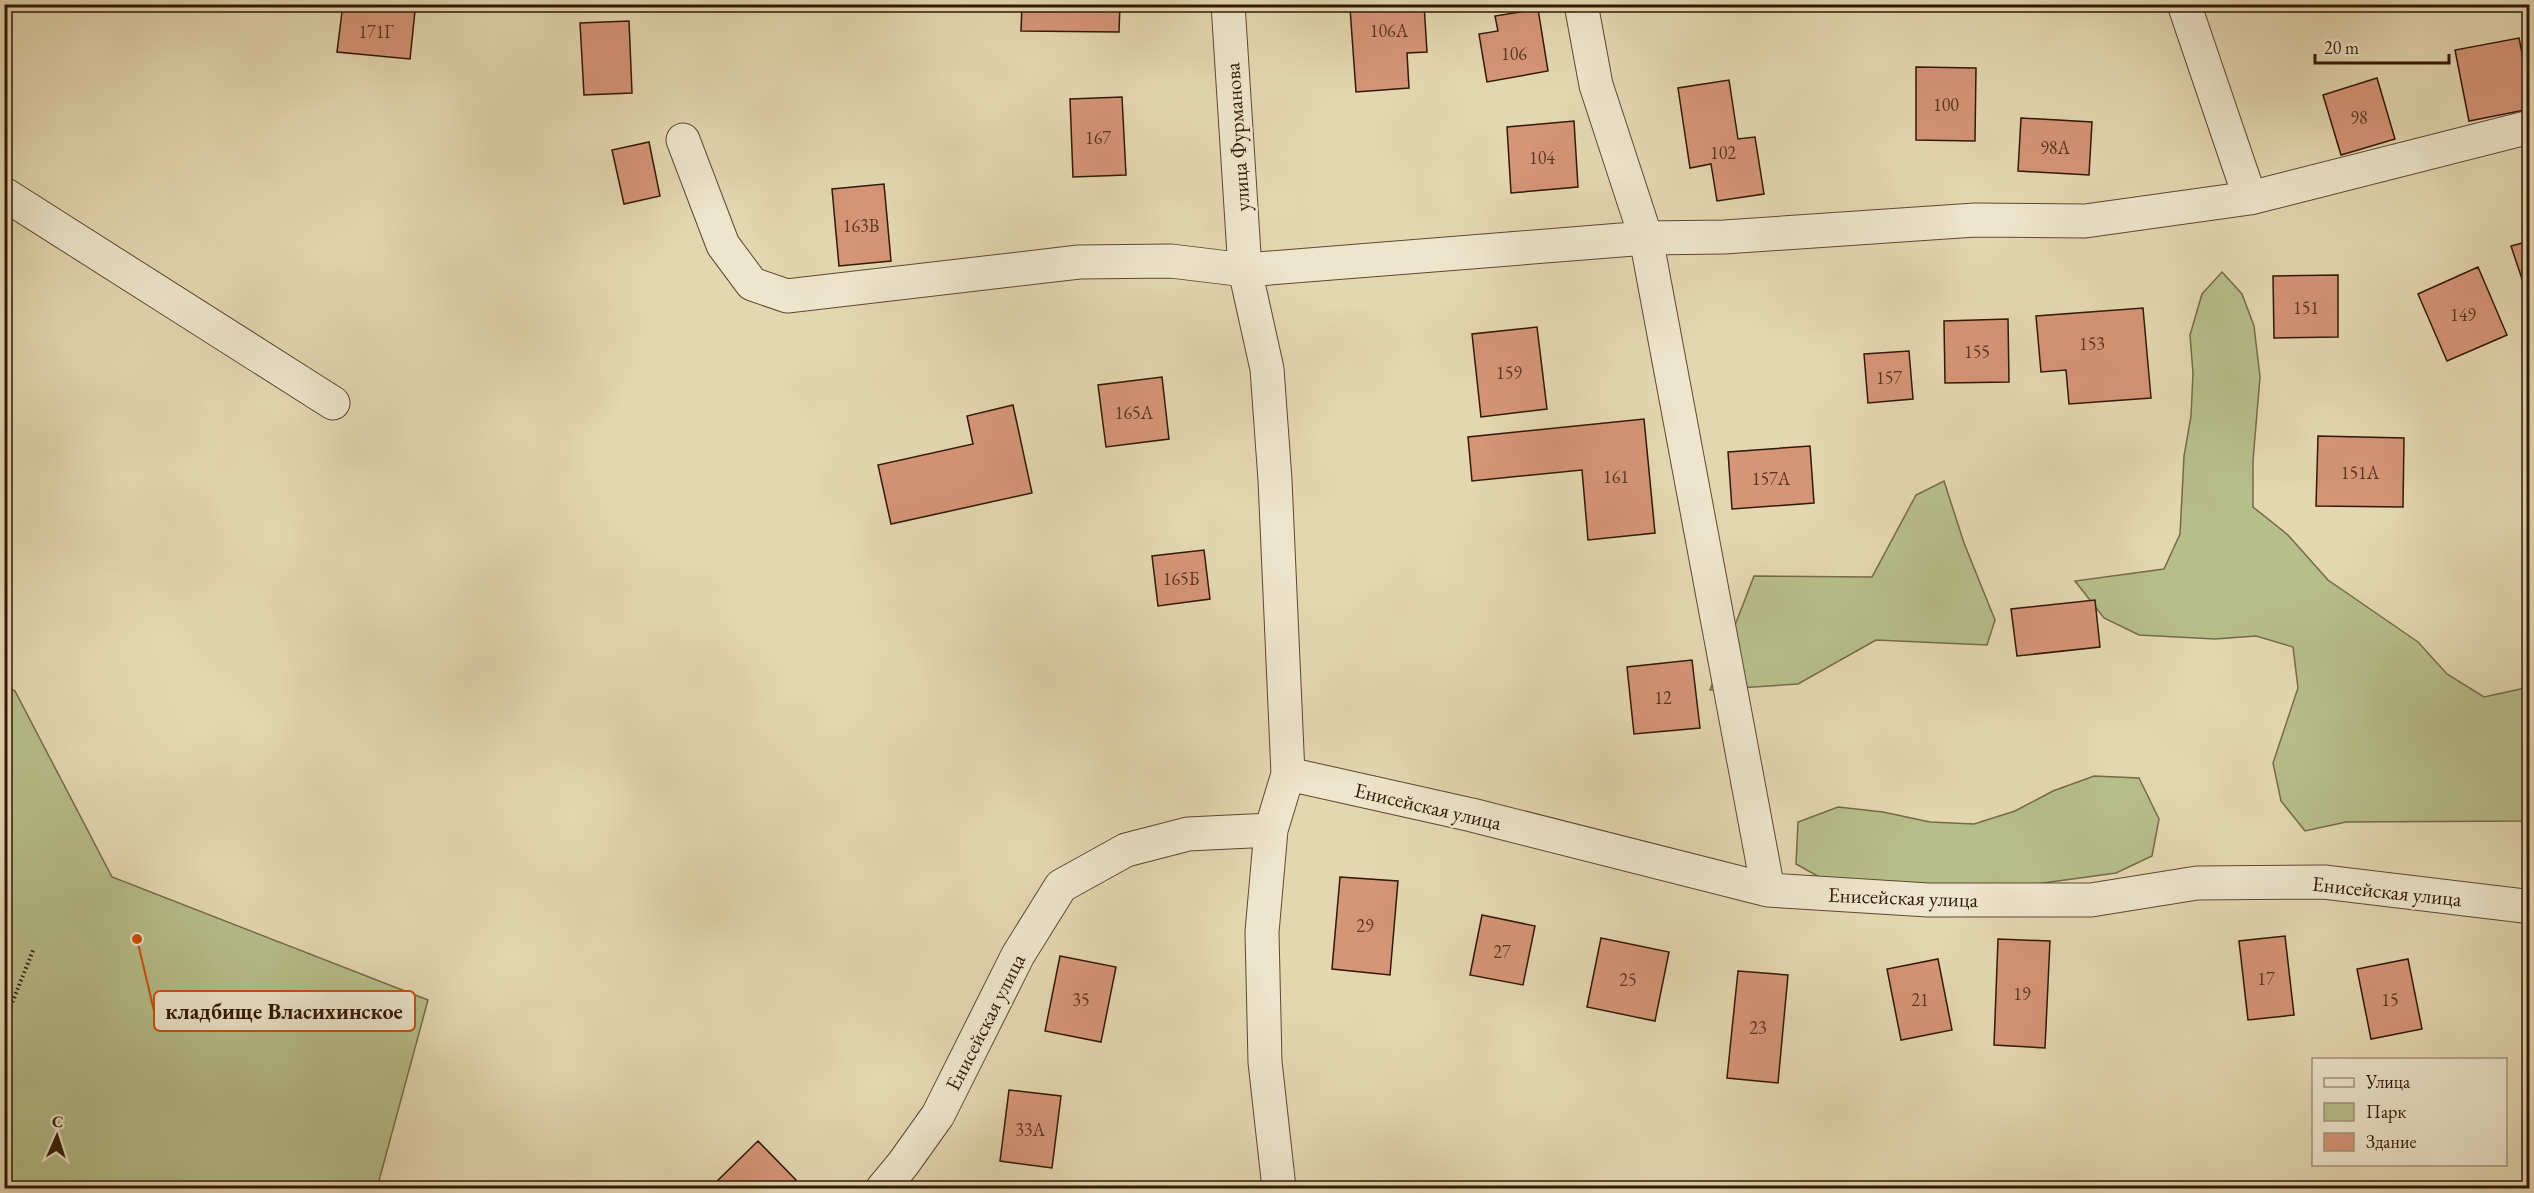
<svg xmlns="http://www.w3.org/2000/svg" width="2534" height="1193" viewBox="0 0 2534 1193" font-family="'EB Garamond',serif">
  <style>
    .green { fill: #b6be8a; stroke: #746b48; stroke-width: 1.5 }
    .building { fill: #d59577; stroke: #311807; stroke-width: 1.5 }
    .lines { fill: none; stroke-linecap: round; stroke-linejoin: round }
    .minor-casing { stroke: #5e4831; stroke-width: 35 }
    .path { stroke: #311807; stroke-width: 4; stroke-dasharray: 1.5 3; stroke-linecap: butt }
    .minor { stroke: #ede5cc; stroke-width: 33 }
    .labels { text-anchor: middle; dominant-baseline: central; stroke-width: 5; stroke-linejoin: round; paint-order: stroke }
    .number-label { font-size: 18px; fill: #5a3723 }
    .street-label { font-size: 21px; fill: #311807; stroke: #ede5cc }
    .leader { fill: none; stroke: #cd4f0b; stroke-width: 2 }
    .callout-dot { fill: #cd4f0b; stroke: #ede5cc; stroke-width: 2 }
    .callout { fill: #ede5cc; stroke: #cd4f0b; stroke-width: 2 }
    .callout-label { font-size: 22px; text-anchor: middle; font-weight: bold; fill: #311807 }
  </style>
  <rect width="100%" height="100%" fill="#e4d7b0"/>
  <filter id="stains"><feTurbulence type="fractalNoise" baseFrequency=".00333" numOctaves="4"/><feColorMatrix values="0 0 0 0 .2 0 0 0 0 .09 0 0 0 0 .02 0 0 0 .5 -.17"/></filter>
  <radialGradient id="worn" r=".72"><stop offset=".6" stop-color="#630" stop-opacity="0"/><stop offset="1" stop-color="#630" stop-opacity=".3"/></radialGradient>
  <path class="green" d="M2222,272L2242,294L2254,326L2260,377L2253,461V507L2288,535L2328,580L2418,642L2447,674L2484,697L2525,688L2529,677V821L2346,822L2305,831L2281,801L2273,763L2298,688L2293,647L2256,636L2215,639L2139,635L2104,618L2075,581L2164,569L2180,534L2184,456L2191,416L2193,373L2190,335L2202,294Z
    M1944,481L1964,543L1995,620L1987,645L1876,640L1798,684L1710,690L1754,576L1872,577L1916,495Z
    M5,686L15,691L112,877L428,1000L377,1188H5Z
    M2094,776L2139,778L2159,819L2152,856L2116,873L2036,884L1996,894L1830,883L1796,864L1798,822L1838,807L1883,812L1930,822L1974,824L2015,811L2053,791Z"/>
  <path class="building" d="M343,4L415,11L410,59L337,52Z
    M1022,4H1120L1119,32L1021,31Z
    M1424,4L1427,52L1407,53L1409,88L1356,92L1350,8Z
    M1538,9L1548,71L1487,82L1479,34L1498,31L1495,16Z
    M629,21L632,93L584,95L580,23Z
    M2519,38L2530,93V109L2469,121L2455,50Z
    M1916,67L1976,68L1975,141L1916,140Z
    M2377,78L2395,139L2341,155L2323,95Z
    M1729,80L1738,139L1755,137L1764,194L1717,201L1711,164L1690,168L1678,88Z
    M1122,97L1126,175L1073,177L1070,99Z
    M2021,118L2092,122L2089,175L2018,171Z
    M1574,121L1578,187L1511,193L1507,127Z
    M649,142L660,196L624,204L612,150Z
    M884,184L891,261L839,266L832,189Z
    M2530,241V303L2511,246Z
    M2478,267L2507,335L2447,361L2418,294Z
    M2338,275V337L2274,338L2273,276Z
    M2143,308L2151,398L2069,404L2066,370L2041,372L2036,316Z
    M2008,319L2009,382L1945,383L1944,321Z
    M1537,327L1547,409L1481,417L1472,334Z
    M1909,351L1913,399L1868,403L1864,354Z
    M1162,377L1169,439L1106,447L1098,385Z
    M1013,405L1032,493L891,524L878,465L973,444L967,416Z
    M1644,419L1655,533L1588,540L1582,470L1472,481L1468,437Z
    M2318,436L2404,438L2403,507L2316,506Z
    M1810,446L1814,503L1732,509L1728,452Z
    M1204,550L1210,599L1158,606L1152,556Z
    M2095,600L2100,647L2017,656L2011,609Z
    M1692,660L1700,728L1634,734L1627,667Z
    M1340,877L1398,881L1390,975L1332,969Z
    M1482,915L1535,926L1523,985L1470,975Z
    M2285,936L2294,1015L2248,1020L2239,941Z
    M1601,938L1669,952L1655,1021L1587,1007Z
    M1998,939L2050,941L2045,1048L1994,1045Z
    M1060,956L1116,967L1101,1042L1045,1031Z
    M1938,959L1952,1030L1901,1040L1887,969Z
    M2408,959L2422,1029L2371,1039L2357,969Z
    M1738,971L1788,975L1778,1083L1727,1078Z
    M1009,1090L1061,1096L1052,1168L1000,1161Z
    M758,1141L796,1180L787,1188H710Z"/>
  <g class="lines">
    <defs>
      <path id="minor" d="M1228,4L1245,270L1646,238L1724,237L1975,220L2085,221L2250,198L2530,127
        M1581,4L1596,85L1646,238L1768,890
        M2184,4L2250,198
        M683,140L723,245L752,284L787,296L1079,262L1171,261L1245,270L1267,369L1275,480L1288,774L1271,830L1262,932L1265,1062L1279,1188
        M4,194L333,403
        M1288,774L1472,815L1768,890L1928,900H2091L2197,883L2324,882L2524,906L2530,905
        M883,1188L903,1164L938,1115L1018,955L1061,886L1126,850L1188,834L1271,830"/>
    </defs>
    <use href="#minor" class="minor-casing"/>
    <path class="path" d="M4,1023L34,948"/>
    <use href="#minor" class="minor"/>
  </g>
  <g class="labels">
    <g class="number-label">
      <text x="1389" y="30">106А</text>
      <text x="376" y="31">171Г</text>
      <text x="1514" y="53">106</text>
      <text x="1946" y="104">100</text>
      <text x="2359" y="117">98</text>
      <text x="1098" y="137">167</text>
      <text x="2055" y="147">98А</text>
      <text x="1723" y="152">102</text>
      <text x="1542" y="157">104</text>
      <text x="861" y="225">163В</text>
      <text x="2306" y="307">151</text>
      <text x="2463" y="314">149</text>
      <text x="2092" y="343">153</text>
      <text x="1977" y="351">155</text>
      <text x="1509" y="372">159</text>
      <text x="1889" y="377">157</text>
      <text x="1134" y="412">165А</text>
      <text x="2360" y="472">151А</text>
      <text x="1616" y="476">161</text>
      <text x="1771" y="478">157А</text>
      <text x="1181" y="578">165Б</text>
      <text x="1663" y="697">12</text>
      <text x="1365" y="925">29</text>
      <text x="1502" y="951">27</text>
      <text x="2266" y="978">17</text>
      <text x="1628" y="979">25</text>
      <text x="2022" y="993">19</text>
      <text x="1081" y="999">35</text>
      <text x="1920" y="999">21</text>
      <text x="2390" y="999">15</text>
      <text x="1758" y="1027">23</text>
      <text x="1030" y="1129">33А</text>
    </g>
    <g class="street-label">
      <text transform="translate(1237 137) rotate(-94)">улица Фурманова</text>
      <text transform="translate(1428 806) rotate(13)">Енисейская улица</text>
      <text transform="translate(2387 891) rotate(6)">Енисейская улица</text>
      <text transform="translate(1903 897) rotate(2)">Енисейская улица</text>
      <text transform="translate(985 1022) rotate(-63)">Енисейская улица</text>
    </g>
  </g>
  <path class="leader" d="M137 939L154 1011"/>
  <circle class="callout-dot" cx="137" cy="939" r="6"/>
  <rect class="callout" x="154" y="991" width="261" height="40" rx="6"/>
  <g class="callout-label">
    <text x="284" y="1019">кладбище Власихинское</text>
  </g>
  <rect width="2534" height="1193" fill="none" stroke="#e4d7b0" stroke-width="24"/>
  <rect x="6" y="6" width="2522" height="1181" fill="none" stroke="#311807" stroke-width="3"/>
  <rect x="12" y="12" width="2510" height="1169" fill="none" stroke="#311807" stroke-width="1.5"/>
  <rect x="2312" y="1058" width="195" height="108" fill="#ede5cc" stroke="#a2937d" stroke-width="1.5"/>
  <rect x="2324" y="1078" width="30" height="9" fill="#ede5cc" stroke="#a2937d" stroke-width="1.5"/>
  <text x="2366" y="1088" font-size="18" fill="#311807">Улица</text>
  <rect x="2324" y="1103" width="30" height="18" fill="#b6be8a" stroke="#a2937d" stroke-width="1.5"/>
  <text x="2366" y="1118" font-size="18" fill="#311807">Парк</text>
  <rect x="2324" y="1133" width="30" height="18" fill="#d59577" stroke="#a2937d" stroke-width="1.5"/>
  <text x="2366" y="1148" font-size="18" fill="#311807">Здание</text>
  <g transform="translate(57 1136) rotate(3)" stroke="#ede5cc" stroke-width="4.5" paint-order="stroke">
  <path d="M0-4.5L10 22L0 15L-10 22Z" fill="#311807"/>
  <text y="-9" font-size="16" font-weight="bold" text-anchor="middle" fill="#311807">С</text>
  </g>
  <path d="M2315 54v9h134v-9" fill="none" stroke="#311807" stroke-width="3"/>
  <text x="2324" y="54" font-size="18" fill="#311807" stroke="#ede5cc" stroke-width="4.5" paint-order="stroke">20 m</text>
  <rect width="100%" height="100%" filter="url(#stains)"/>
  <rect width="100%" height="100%" fill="url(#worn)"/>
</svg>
